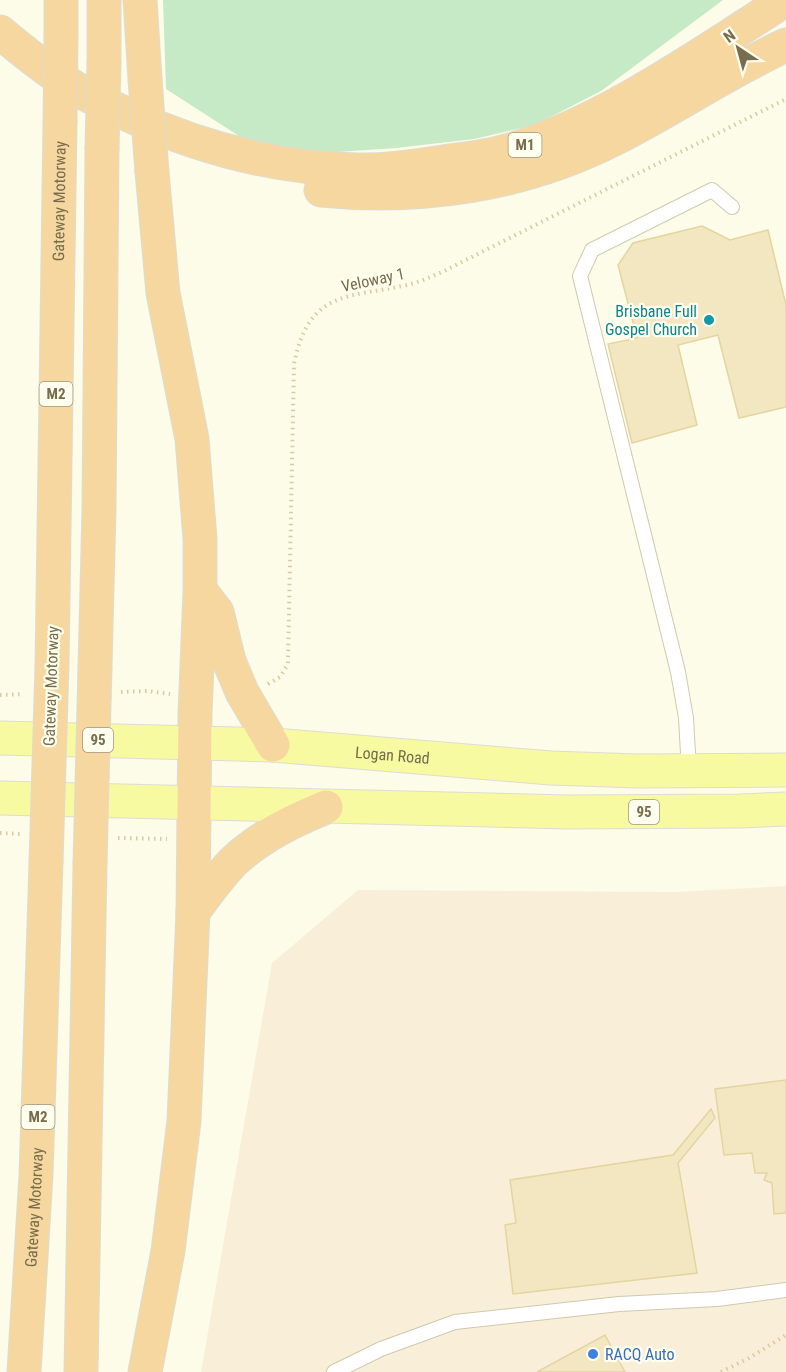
<svg xmlns="http://www.w3.org/2000/svg" width="786" height="1372" viewBox="0 0 786 1372" font-family="'Roboto Condensed',sans-serif">
  <style>
    .commercial { fill: #f9efd9 }
    .green { fill: #c7eac6 }
    .building { fill: #f2e7c0; stroke: #e4d5a0; stroke-width: 1.5 }
    .lines { fill: none; stroke-linecap: round; stroke-linejoin: round }
    .service-casing { stroke: #cec9ae; stroke-width: 16 }
    .primary-casing { stroke: #dedcd4; stroke-width: 35 }
    .motorway-casing { stroke: #dedcd4; stroke-width: 35 }
    .path { stroke: #d7cba3; stroke-width: 4; stroke-dasharray: 1.5 4.5; stroke-linecap: butt }
    .service { stroke: #fff; stroke-width: 14 }
    .primary { stroke: #f8faa2; stroke-width: 33 }
    .motorway { stroke: #f6d7a0; stroke-width: 33 }
    .motorway-bridge-casing { stroke: #dedcd4; stroke-width: 35; stroke-linecap: butt }
    .motorway-bridge { stroke: #f6d7a0; stroke-width: 33 }
    .culture-dot { fill: #0f9aa8; stroke: #ffffef; stroke-width: 2 }
    .shop-dot { fill: #3f7fe0; stroke: #ffffef; stroke-width: 2 }
    .labels { text-anchor: middle; dominant-baseline: central; stroke-width: 4.5; stroke-linejoin: round; paint-order: stroke }
    .shield { fill: #ffffef; stroke: #a0987d; stroke-width: 1.5 }
    .shield-label { font-size: 15px; font-weight: bold; fill: #776c4c }
    .street-label { font-size: 16px; fill: #776c4c; stroke: #ffffef }
    .culture-label { font-size: 16px; fill: #0d838f; stroke: #ffffef; text-anchor: end }
    .shop-label { font-size: 16px; fill: #366cbe; stroke: #ffffef; text-anchor: start }
  </style>
  <rect width="100%" height="100%" fill="#fcfce8"/>
  <path class="commercial" d="M786,886V1372H201L272,963L358,890L676,892Z"/>
  <path class="green" d="M163,0H723L601,91L535,125L474,139L396,148L323,153L253,145L166,89Z"/>
  <path class="building" d="M702,226L730,240L768,230L786,305V407L739,418L718,335L678,345L697,425L632,443L608,344L637,338L618,265L633,243Z
    M786,1080V1213L774,1214L772,1183L764,1180L767,1173H755L752,1153L724,1155L715,1089Z
    M711,1109L715,1118L678,1163L697,1273L513,1294L505,1225L516,1223L510,1180L673,1155Z
    M605,1335L625,1372H537Z"/>
  <g class="lines">
    <defs>
      <path id="service" d="M689,771L686,718L678,672L580,276L592,250L712,190L732,207
        M334,1372L381,1349L455,1322L619,1304L717,1299L786,1290"/>
      <g id="primary">
        <path id="s1" d="M0,738L273,745L551,768L637,771L786,770"/>
        <path d="M0,798L568,812L740,811L786,809"/>
      </g>
      <g id="motorway">
        <path d="M61,0V36"/>
        <path d="M104,0V62"/>
        <path d="M140,0L145,79"/>
        <path d="M0,32C22,50 44,69 69,84C88,97 109,106 129,115C202,149 277,168 357,170C386,171 415,166 443,162C464,159 486,157 506,151C601,125 702,53 785,0"/>
        <path d="M321,190C421,200 524,185 614,139C672,110 727,72 786,45"/>
        <path d="M203,594L217,612L229,661L242,692L273,745"/>
        <path id="s2" d="M52,666L60,123"/>
        <path d="M95,666L99,510L102,150"/>
        <path d="M193,912C206,895 219,876 234,861C261,836 292,821 326,807"/>
        <path id="s3" d="M24,1372L36,1175L46,862"/>
        <path d="M81,1372L90,864"/>
        <path d="M145,1372L168,1251L184,1121L193,912L195,714L200,591V539L192,439L163,293L152,172"/>
      </g>
    </defs>
    <use href="#service" class="service-casing"/>
    <use href="#primary" class="primary-casing"/>
    <use href="#motorway" class="motorway-casing"/>
    <path class="path" d="M268,684L280,677L288,664L294,364C309,290 347,298 407,285C420,282 433,276 446,270L786,99
      M121,692L148,691L170,694
      M0,695L23,694
      M0,833L20,834
      M118,838L167,839
      M721,1372L749,1358L786,1335"/>
    <use href="#service" class="service"/>
    <use href="#primary" class="primary"/>
    <use href="#motorway" class="motorway"/>
    <defs>
      <path id="motorway-bridge" d="M145,79L152,172
        M60,123L61,36
        M102,150L104,62
        M46,862L52,666
        M90,864L95,666"/>
    </defs>
    <use href="#motorway-bridge" class="motorway-bridge-casing"/>
    <use href="#motorway-bridge" class="motorway-bridge"/>
  </g>
  <circle class="culture-dot" cx="709" cy="320" r="6"/>
  <circle class="shop-dot" cx="593" cy="1354" r="6"/>
  <g class="labels">
    <g class="shield">
      <rect x="508.5" y="133" width="33" height="24" rx="4.5"/>
      <rect x="39.5" y="382" width="33" height="24" rx="4.5"/>
      <rect x="83" y="728" width="30" height="24" rx="4.5"/>
      <rect x="629" y="800" width="30" height="24" rx="4.5"/>
      <rect x="21.5" y="1105" width="33" height="24" rx="4.5"/>
    </g>
    <g class="shield-label">
      <text x="525" y="145">M1</text>
      <text x="56" y="394">M2</text>
      <text x="98" y="740">95</text>
      <text x="644" y="812">95</text>
      <text x="38" y="1117">M2</text>
    </g>
    <g class="street-label">
      <text stroke="none"><textPath href="#s2" startOffset="465">Gateway Motorway</textPath></text>
      <text transform="translate(373 280) rotate(-12)">Veloway 1</text>
      <text transform="translate(51 686) rotate(-88)">Gateway Motorway</text>
      <text stroke="none"><textPath href="#s1" startOffset="393">Logan Road</textPath></text>
      <text stroke="none"><textPath href="#s3" startOffset="165">Gateway Motorway</textPath></text>
    </g>
    <g class="culture-label">
      <text x="697" y="311">Brisbane Full<tspan x="697" dy="18">Gospel Church</tspan></text>
    </g>
    <g class="shop-label">
      <text x="605" y="1354">RACQ Auto</text>
    </g>
  </g>
  <g transform="translate(738 48) rotate(324)" stroke="#ffffef" stroke-width="4.5" paint-order="stroke">
  <path d="M0-4.5L10 22L0 15L-10 22Z" fill="#776c4c"/>
  <text y="-9" font-size="16" font-weight="bold" text-anchor="middle" fill="#776c4c">N</text>
  </g>
</svg>
